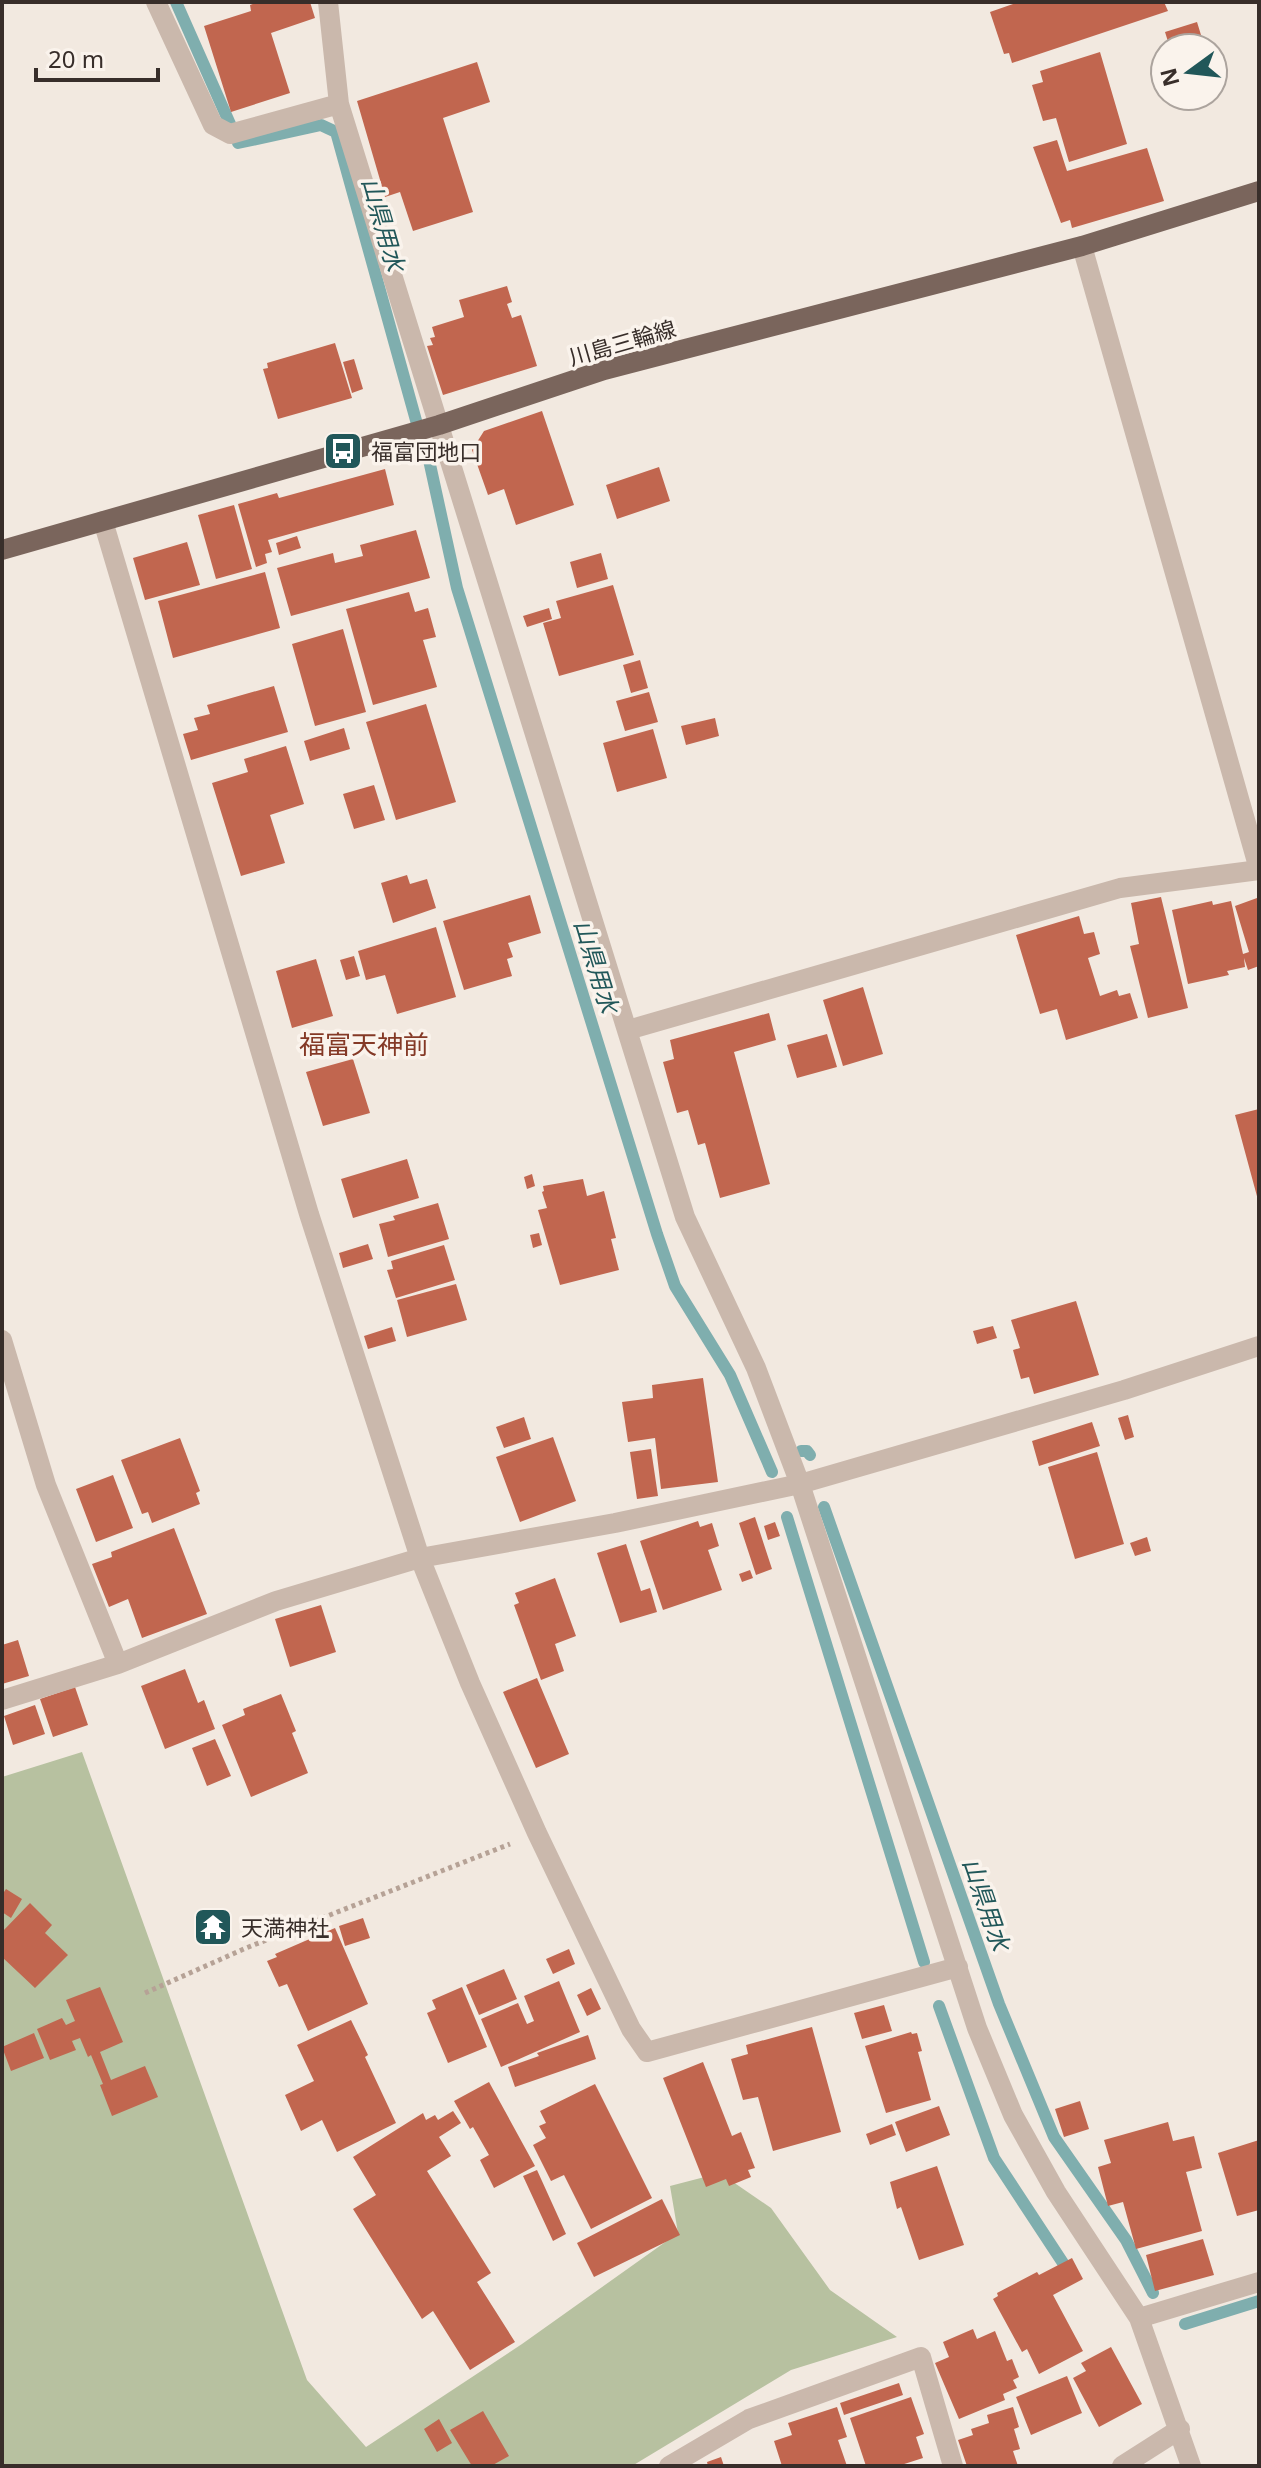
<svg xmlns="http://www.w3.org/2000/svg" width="1261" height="2468" viewBox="0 0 1261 2468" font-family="'Noto Sans','Noto Sans JP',sans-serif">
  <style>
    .green { fill: #b7c1a0 }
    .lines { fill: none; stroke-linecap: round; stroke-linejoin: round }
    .stream { stroke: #7faeae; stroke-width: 12 }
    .building { fill: #c1664f }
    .path { stroke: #b6a296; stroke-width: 5; stroke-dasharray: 4 4; stroke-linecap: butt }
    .street { stroke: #cab8ac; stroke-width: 20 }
    .primary { stroke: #7a655c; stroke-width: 20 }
    .labels { text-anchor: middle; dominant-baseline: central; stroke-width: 7; stroke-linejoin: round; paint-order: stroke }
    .street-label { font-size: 22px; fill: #382e2a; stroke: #faf3ec }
    .poi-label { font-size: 22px; fill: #382e2a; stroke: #faf3ec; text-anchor: start }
    .water-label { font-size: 24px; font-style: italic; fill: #215759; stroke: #faf3ec }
    .quarter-label { font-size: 26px; fill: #843926; stroke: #faf3ec }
  </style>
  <rect width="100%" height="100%" fill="#f2e9e0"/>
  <path class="green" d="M82,1752L307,2380L366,2447L522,2344L678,2233L670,2186L720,2173L771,2208L830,2290L897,2337L791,2370L632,2466H2V1777Z"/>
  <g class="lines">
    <path class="stream" d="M176,2L230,124
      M238,143L321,125L336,132L417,424
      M429,460L457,588L657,1234L675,1286L730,1375L772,1472
      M801,1451H807L810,1455
      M824,1507L999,2004L1054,2137L1126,2240L1153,2293
      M787,1517L924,1962
      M939,2006L994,2158L1063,2263
      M1185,2324L1259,2301"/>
  </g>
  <path class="building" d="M258,2H310L315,18L271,33L290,93L231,112L204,26L251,11L250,5Z
    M1019,2H1164L1168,11L1012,63L1009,53L1004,54L990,12Z
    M1197,22L1205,48H1170L1165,32Z
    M1100,52L1127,144L1069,162L1056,118L1043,121L1032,85L1043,82L1040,71Z
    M477,62L490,102L443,118L473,212L413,231L400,192L385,197L357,101Z
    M1057,140L1067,171L1147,148L1164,201L1072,228L1070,220L1061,223L1033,147Z
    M507,286L512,302L507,304L512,318L521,315L537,366L443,395L427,346L433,345L430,338L435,337L432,327L464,317L459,300Z
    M335,343L352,398L278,419L263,369L268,368L267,363Z
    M354,359L363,389L352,393L343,362Z
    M542,411L574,505L516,525L504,489L488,495L472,450L484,431Z
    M659,467L670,501L617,519L606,485Z
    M385,469L394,505L268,540L272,552L265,554L267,563L256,567L238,504L277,493L279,498Z
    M234,505L252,569L216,579L198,515Z
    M416,530L430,578L291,616L277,568L333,553L335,563L363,556L360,545Z
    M297,536L301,548L279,555L276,543Z
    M187,542L200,585L145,600L133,558Z
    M601,553L608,579L577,588L570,562Z
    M265,572L280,628L173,658L158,601Z
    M613,585L634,655L559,676L543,623L561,618L556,601Z
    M409,592L415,612L428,608L436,637L423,640L437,687L373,705L346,609Z
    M549,608L552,619L527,627L523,616Z
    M343,629L366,712L315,726L292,644Z
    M640,660L648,688L631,693L623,665Z
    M274,686L288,732L191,760L183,734L198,730L194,718L210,714L207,705Z
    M649,692L658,722L625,731L616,701Z
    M426,704L456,802L396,820L366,722Z
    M715,718L719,736L686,745L681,726Z
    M344,728L350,749L310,761L304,741Z
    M653,729L667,778L617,792L603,743Z
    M286,746L304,804L270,815L285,863L241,876L212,783L248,772L244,759Z
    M374,785L385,820L354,829L343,794Z
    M407,875L410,884L427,879L436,908L393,923L381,883Z
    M530,895L541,933L508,943L513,957L507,959L512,976L464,990L443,921Z
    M1161,897L1188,1008L1148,1018L1130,946L1139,944L1131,903Z
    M1257,898L1259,966L1248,970L1244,958L1245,967L1227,971L1229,975L1188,984L1172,910L1212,901L1213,905L1231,901L1243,954L1249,952L1235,906Z
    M1079,916L1084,934L1094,932L1100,954L1088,958L1100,996L1117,990L1119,996L1130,993L1138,1018L1066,1040L1057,1009L1040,1014L1016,935Z
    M436,927L456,997L397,1014L385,975L366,980L358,951Z
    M354,956L360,976L346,980L340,960Z
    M316,959L333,1016L292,1028L276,971Z
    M863,987L883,1054L843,1066L823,1000Z
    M769,1013L776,1040L734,1052L770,1184L720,1198L705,1143L698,1145L688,1110L677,1113L663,1062L674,1059L670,1040Z
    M827,1034L837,1067L797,1078L787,1045Z
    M353,1059L370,1113L323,1126L306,1072Z
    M1259,1109V1200H1258L1235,1115Z
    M407,1159L419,1198L353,1218L341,1179Z
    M532,1174L535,1186L527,1189L524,1177Z
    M583,1179L587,1196L604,1191L616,1238L611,1239L619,1270L560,1285L538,1210L547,1208L542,1192L544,1191L543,1186Z
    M438,1203L449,1239L388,1257L379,1224L395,1220L393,1216Z
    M539,1233L542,1245L533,1248L530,1235Z
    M368,1244L373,1259L343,1268L339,1253Z
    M444,1245L455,1280L396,1298L387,1270L393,1269L391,1261Z
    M456,1284L467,1320L407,1337L397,1300Z
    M1076,1301L1099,1375L1034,1394L1029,1377L1021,1379L1013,1350L1020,1348L1011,1320Z
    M993,1326L997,1338L977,1344L973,1331Z
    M392,1327L396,1341L368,1349L364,1336Z
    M703,1378L718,1482L661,1489L655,1438L628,1442L622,1402L653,1398L652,1385Z
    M1128,1415L1134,1437L1125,1440L1118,1418Z
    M524,1417L531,1439L504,1448L496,1427Z
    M1092,1422L1100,1446L1039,1466L1032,1441Z
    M553,1437L576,1501L520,1522L496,1457Z
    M180,1438L200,1491L196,1493L200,1504L152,1523L148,1512L142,1514L121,1460Z
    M651,1449L658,1496L637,1499L630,1452Z
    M1097,1452L1124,1544L1075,1559L1048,1467Z
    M113,1475L133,1528L96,1542L76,1489Z
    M755,1517L772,1569L756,1575L739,1523Z
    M698,1521L700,1527L712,1523L719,1546L708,1550L722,1590L663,1610L640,1541Z
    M775,1522L780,1536L768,1540L764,1526Z
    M174,1528L207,1614L142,1638L128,1599L109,1607L92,1564L112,1557L111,1552Z
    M1147,1537L1151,1551L1135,1556L1130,1543Z
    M626,1544L641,1591L650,1588L657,1612L620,1623L597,1553Z
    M750,1570L753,1578L742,1582L739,1574Z
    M555,1578L576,1636L555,1644L564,1671L541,1680L514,1605L519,1603L515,1593Z
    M321,1605L336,1652L290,1667L275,1619Z
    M18,1640L29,1676L2,1684V1645Z
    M185,1669L198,1703L204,1700L215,1729L165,1749L141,1686Z
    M537,1678L569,1754L536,1768L503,1692Z
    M75,1687L88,1725L53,1737L40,1699Z
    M281,1694L296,1731L292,1733L308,1773L251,1797L222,1725L245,1715L243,1709Z
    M35,1705L45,1734L13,1745L4,1716Z
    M215,1739L231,1776L207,1786L192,1748Z
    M6,1889L22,1899L11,1918L2,1912V1895Z
    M30,1903L52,1925L45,1933L68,1955L35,1988L2,1957V1932Z
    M363,1918L370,1938L345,1946L339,1926Z
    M335,1928L368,2004L308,2031L287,1984L279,1987L267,1961L277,1957L275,1954Z
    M569,1949L575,1964L553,1974L546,1959Z
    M504,1969L517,1999L479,2015L466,1985Z
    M559,1981L580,2032L501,2067L481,2019L518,2003L527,2024L534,2021L524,1996Z
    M100,1987L123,2042L100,2052L111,2080L145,2066L158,2097L112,2116L100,2085L103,2084L91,2055L88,2057L80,2038L72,2041L76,2050L50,2060L37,2029L62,2018L66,2025L75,2021L66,2000Z
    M462,1987L487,2047L448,2063L427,2013L436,2009L432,2000Z
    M591,1988L601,2009L587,2016L577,1995Z
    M884,2005L892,2031L862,2039L854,2013Z
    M351,2020L368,2055L365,2057L396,2123L337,2152L322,2120L301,2131L285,2095L314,2081L297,2045Z
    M812,2027L841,2132L773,2151L758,2097L743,2100L731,2059L748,2054L746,2045Z
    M911,2032L912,2034L917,2033L922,2051L918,2052L931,2100L886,2113L865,2046Z
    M34,2033L44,2058L11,2071L2,2047Z
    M588,2035L596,2059L515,2087L508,2067L539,2056L537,2053Z
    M703,2062L732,2136L741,2132L755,2168L748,2170L751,2177L729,2186L726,2179L706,2187L663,2078Z
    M489,2082L535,2166L494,2188L480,2160L489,2155L473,2127L470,2129L454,2101Z
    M595,2084L652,2198L591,2229L564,2175L551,2181L533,2145L546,2138L539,2126L546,2123L540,2111Z
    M1080,2101L1089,2129L1064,2137L1055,2109Z
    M939,2106L950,2135L906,2152L895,2122Z
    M453,2111L461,2123L439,2137L451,2156L427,2171L491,2273L477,2282L515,2342L470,2370L433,2311L422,2319L353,2209L376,2195L353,2157L423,2113L426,2120L435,2115L438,2120Z
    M1168,2122L1173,2141L1194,2136L1202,2168L1186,2172L1202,2231L1136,2249L1123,2202L1108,2206L1098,2167L1111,2163L1104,2140Z
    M892,2124L896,2135L870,2145L866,2134Z
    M1259,2140V2210L1237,2216L1218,2153Z
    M937,2166L964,2245L919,2260L901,2207L897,2209L890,2182Z
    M537,2170L566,2234L553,2241L523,2176Z
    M662,2199L680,2235L594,2277L577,2243Z
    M1203,2239L1214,2275L1155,2291L1146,2255Z
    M1072,2258L1083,2279L1053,2295L1083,2351L1039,2374L1027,2349L1022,2352L993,2299L998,2296L997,2293L1037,2272L1039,2275Z
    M973,2329L977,2339L995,2331L1007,2361L1012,2359L1019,2377L1013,2380L1017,2388L1003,2394L1005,2400L959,2419L935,2363L949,2357L943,2342Z
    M1111,2347L1142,2404L1099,2427L1073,2378L1086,2371L1081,2363Z
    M1067,2376L1082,2413L1031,2435L1016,2397Z
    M899,2383L903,2395L844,2415L840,2403Z
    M911,2397L924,2434L916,2437L923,2458L898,2466H866L850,2418Z
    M837,2407L847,2437L838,2440L847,2466H782L774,2441L792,2435L788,2423Z
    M1013,2407L1019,2427L1014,2429L1020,2449L1013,2451L1018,2466H967L958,2440L973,2435L971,2429L989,2423L987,2415Z
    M483,2411L509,2456L491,2466H472L450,2430Z
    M439,2419L452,2443L437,2452L424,2429Z
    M721,2457L724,2466H708L707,2462Z"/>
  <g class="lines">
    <path class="path" d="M145,1993L246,1948L510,1844"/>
    <path class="street" d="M156,2L213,125L230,134L339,104
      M328,2L339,104L685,1217L756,1368L800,1484L977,2028L1013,2115L1056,2192L1139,2318L1191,2466
      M1082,246L1259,869
      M103,521L309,1214L420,1558L470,1683L537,1833L631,2029L647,2052L958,1967
      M628,1030L1120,888L1259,870
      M2,1340L46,1485L118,1664
      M2,1700L118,1664L276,1601L420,1558L615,1523L800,1484L1124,1390L1259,1346
      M1139,2318L1259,2282
      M669,2466L749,2419L921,2357L953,2466
      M1122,2466L1180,2429"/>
    <path class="primary" d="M2,550L439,425L604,370L1082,246L1259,191"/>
  </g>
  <defs>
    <symbol id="bus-square" viewBox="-11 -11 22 22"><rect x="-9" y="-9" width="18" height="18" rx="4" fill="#215759" stroke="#faf3ec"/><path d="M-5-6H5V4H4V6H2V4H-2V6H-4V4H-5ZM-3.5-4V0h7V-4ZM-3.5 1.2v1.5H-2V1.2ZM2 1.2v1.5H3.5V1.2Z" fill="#fff"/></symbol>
    <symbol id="temple-square" viewBox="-11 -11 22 22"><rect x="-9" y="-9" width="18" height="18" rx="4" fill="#215759" stroke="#faf3ec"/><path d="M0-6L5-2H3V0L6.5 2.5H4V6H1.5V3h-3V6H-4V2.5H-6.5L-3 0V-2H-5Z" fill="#fff"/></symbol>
  </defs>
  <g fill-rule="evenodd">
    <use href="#bus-square" x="321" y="429" width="44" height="44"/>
    <use href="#temple-square" x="191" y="1905" width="44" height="44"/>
  </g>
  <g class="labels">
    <g class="street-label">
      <text transform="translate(622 342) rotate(-16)">川島三輪線</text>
    </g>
    <g class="poi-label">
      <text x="371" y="451">福富団地口</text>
      <text x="241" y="1927">天満神社</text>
    </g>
    <g class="water-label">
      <text transform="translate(384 224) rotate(74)">山県用水</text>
      <text transform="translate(597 966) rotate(73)">山県用水</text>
      <text transform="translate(987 1904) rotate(71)">山県用水</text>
    </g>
    <g class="quarter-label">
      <text x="364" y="1044">福富天神前</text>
    </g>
  </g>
  <rect width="1261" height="2468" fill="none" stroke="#382e2a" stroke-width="8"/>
  <g transform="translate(1189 72) rotate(255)"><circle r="38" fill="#faf3ec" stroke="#aca49e" stroke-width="2"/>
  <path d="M0-6L14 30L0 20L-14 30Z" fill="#215759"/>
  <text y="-12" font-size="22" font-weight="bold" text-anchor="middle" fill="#382e2a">N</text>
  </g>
  <path d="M36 68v12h122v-12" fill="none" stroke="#382e2a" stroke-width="4"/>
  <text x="48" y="68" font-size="24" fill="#382e2a" stroke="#faf3ec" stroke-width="6" paint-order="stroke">20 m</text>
</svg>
